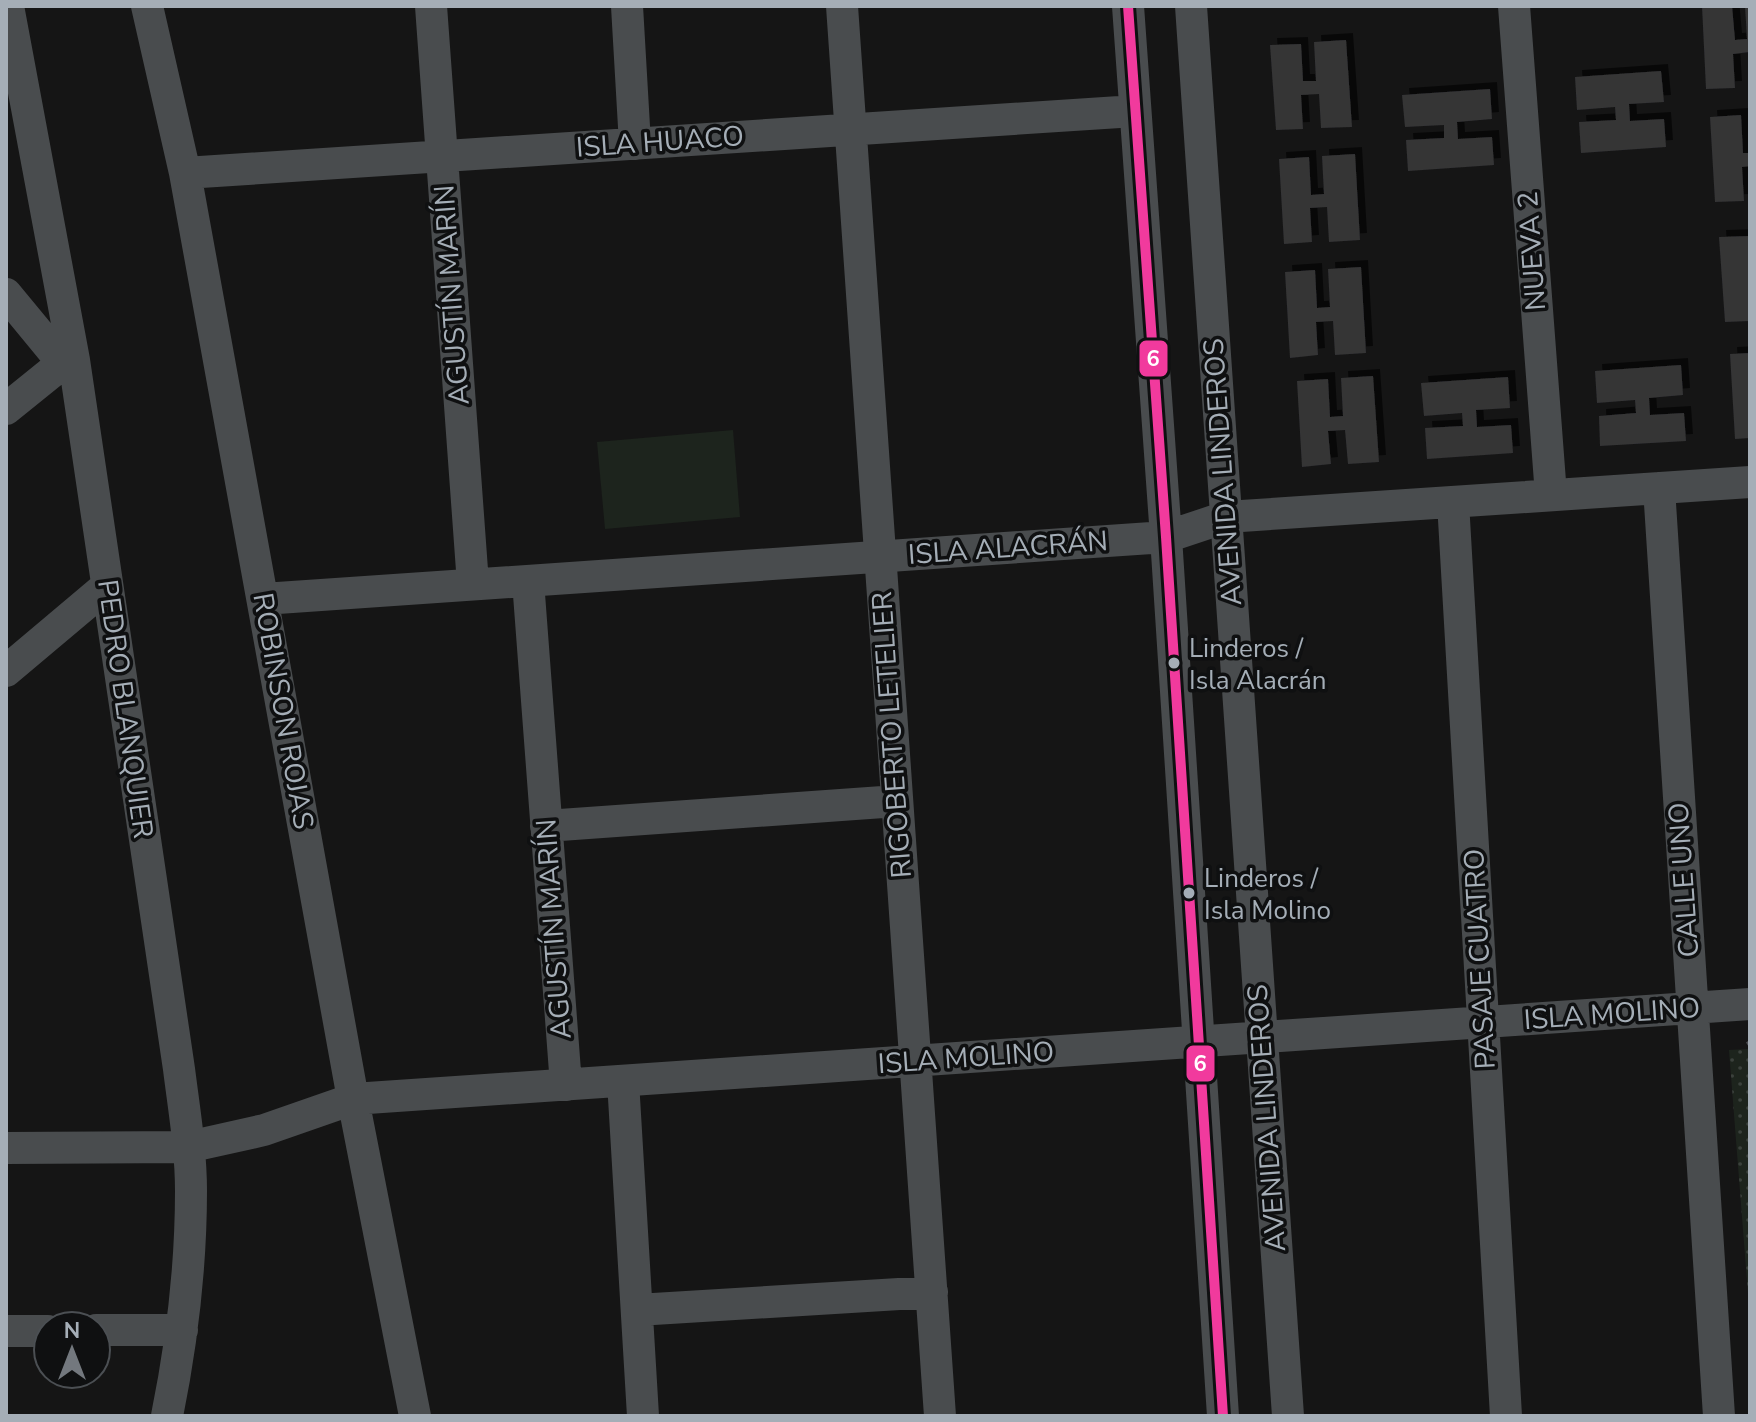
<svg xmlns="http://www.w3.org/2000/svg" width="1756" height="1422" viewBox="0 0 1756 1422" font-family="'Nunito Sans',sans-serif">
  <style>
    .grass { fill: url(#grass-dots) }
    .pitch { fill: #1d241d }
    .building { fill: #343436; filter: url(#shadow) }
    .lines { fill: none; stroke-linecap: round; stroke-linejoin: round }
    .path { stroke: #4b4c50; stroke-width: 5; stroke-dasharray: 4 6; stroke-linecap: butt }
    .minor { stroke: #494c4e; stroke-width: 32 }
    .bus-1-casing { stroke: #0f1011; stroke-width: 16 }
    .bus-1 { stroke: #f13a9d; stroke-width: 10 }
    .bus-dot { fill: #a5aeb7; stroke: #0f1011; stroke-width: 3 }
    .labels { text-anchor: middle; dominant-baseline: central; stroke-width: 7; stroke-linejoin: round; paint-order: stroke }
    .bus-label { font-size: 26px; fill: #a5aeb7; stroke: #0f1011; text-anchor: start }
    .street-label { font-size: 28px; fill: #a5aeb7; stroke: #0f1011 }
    .line-badge { stroke: #0f1011; stroke-width: 3 }
    .badge-label { font-size: 22px; text-anchor: middle; font-weight: bold; fill: #fff }
  </style>
  <defs>
    <pattern id="grass-dots" width="8" height="8" patternUnits="userSpaceOnUse" patternTransform="scale(2)"><rect width="8" height="8" fill="#1d241d"/><path d="M2 2h.1M6 6h.1" fill="none" stroke="#3b413c" stroke-width="1.8" stroke-linecap="round"/></pattern>
    <filter id="shadow"><feDropShadow dx="7" dy="-7" stdDeviation="0" flood-color="#0009"/></filter>
  </defs>
  <rect width="100%" height="100%" fill="#151515"/>
  <path class="grass" d="M1750,1049V1319L1729,1050Z"/>
  <path class="pitch" d="M733,430L740,517L605,529L597,442Z"/>
  <path class="building" d="M1702,6H1732L1735,40L1747,39L1745,6H1750V52L1733,54L1735,88L1706,89Z
    M1346,40L1352,127L1321,128L1319,94L1301,95L1303,129L1276,130L1270,45L1301,44L1303,81H1316L1314,42Z
    M1661,71L1664,102L1629,104L1630,121L1664,119L1666,147L1581,153L1579,122L1616,120L1615,107L1577,110L1575,77Z
    M1490,89L1492,119L1457,122L1458,139L1492,137L1494,165L1408,171L1406,140L1444,138V125L1405,127L1402,95Z
    M1741,115L1743,153H1750V166L1742,167L1744,201L1715,202L1710,117Z
    M1355,154L1360,240L1329,242L1327,207L1310,208L1312,242L1284,244L1279,159L1309,157L1311,195L1324,194L1322,156Z
    M1750,236V321L1725,322L1719,237Z
    M1361,267L1366,353L1335,355L1333,321L1316,322L1318,355L1290,358L1285,272L1315,270L1317,308L1330,307L1328,269Z
    M1750,353V438L1735,439L1730,354Z
    M1681,365L1683,395L1649,398L1650,415L1684,413L1686,441L1600,446L1599,416L1636,413L1635,400L1597,403L1595,371Z
    M1373,376L1379,462L1348,464L1345,430L1328,431L1331,464L1302,467L1297,381L1328,379L1330,417L1343,416L1341,378Z
    M1508,377L1510,408L1476,410L1477,427L1511,425L1513,453L1427,459L1425,428L1463,426L1462,413L1424,416L1421,383Z"/>
  <g class="lines">
    <path class="path" d="M1748,1041L1750,1044"/>
    <path class="minor" d="M8,6L74,360L179,1069C184,1109 191,1150 191,1191C191,1267 182,1342 167,1416
      M147,6L185,173L353,1099L415,1416
      M431,6L473,584
      M627,6L635,144
      M842,6L940,1416
      M1128,6L1166,537L1223,1416
      M1191,6L1288,1416
      M1514,6L1551,495
      M185,173L1135,111
      M6,294L63,363
      M6,409L63,363L74,360
      M1659,488L1719,1416
      M1453,502L1506,1416
      M528,581L566,1085
      M263,599L1166,537L1226,517L1750,482
      M6,671L107,586
      M546,826L897,801
      M623,1081L643,1416
      M6,1148L188,1147L264,1130L353,1099L1750,1004
      M637,1310L932,1292
      M96,1330H182
      M6,1331H48"/>
    <defs>
      <path id="bus-1" d="M1128,6L1166,537L1223,1416"/>
    </defs>
    <use href="#bus-1" class="bus-1-casing"/>
    <use href="#bus-1" class="bus-1"/>
  </g>
  <g class="bus-dot">
    <circle cx="1174" cy="663" r="7"/>
    <circle cx="1189" cy="893" r="7"/>
  </g>
  <g class="labels">
    <g class="bus-label">
      <text x="1189" y="648">Linderos /<tspan x="1189" dy="32">Isla Alacrán</tspan></text>
      <text x="1204" y="878">Linderos /<tspan x="1204" dy="32">Isla Molino</tspan></text>
    </g>
    <g class="street-label">
      <text transform="translate(660 142) rotate(-4)">ISLA HUACO</text>
      <text transform="translate(1532 251) rotate(-94)">NUEVA 2</text>
      <text transform="translate(452 295) rotate(-94)">AGUSTÍN MARÍN</text>
      <text transform="translate(1223 472) rotate(-94)">AVENIDA LINDEROS</text>
      <text transform="translate(1008 548) rotate(-4)">ISLA ALACRÁN</text>
      <text transform="translate(125 709) rotate(82)">PEDRO BLANQUIER</text>
      <text transform="translate(283 711) rotate(80)">ROBINSON ROJAS</text>
      <text transform="translate(892 735) rotate(-94)">RIGOBERTO LETELIER</text>
      <text transform="translate(1684 880) rotate(-94)">CALLE UNO</text>
      <text transform="translate(554 929) rotate(-94)">AGUSTÍN MARÍN</text>
      <text transform="translate(1480 959) rotate(-93)">PASAJE CUATRO</text>
      <text transform="translate(1612 1014) rotate(-4)">ISLA MOLINO</text>
      <text transform="translate(966 1058) rotate(-4)">ISLA MOLINO</text>
      <text transform="translate(1267 1118) rotate(-94)">AVENIDA LINDEROS</text>
    </g>
  </g>
  <g class="line-badge">
    <rect x="1138" y="339" width="31" height="39" rx="8" fill="#f13a9d"/>
    <rect x="1185" y="1044" width="31" height="39" rx="8" fill="#f13a9d"/>
  </g>
  <g class="badge-label">
    <text x="1153" y="366">6</text>
    <text x="1200" y="1071">6</text>
  </g>
  <rect width="1756" height="1422" fill="none" stroke="#a5aeb7" stroke-width="16"/>
  <g transform="translate(72 1350)"><circle r="38" fill="#0f1011" stroke="#4b4f53" stroke-width="2"/>
  <path d="M0-6L14 30L0 20L-14 30Z" fill="#73787e"/>
  <text y="-12" font-size="22" font-weight="bold" text-anchor="middle" fill="#a5aeb7">N</text>
  </g>
</svg>
